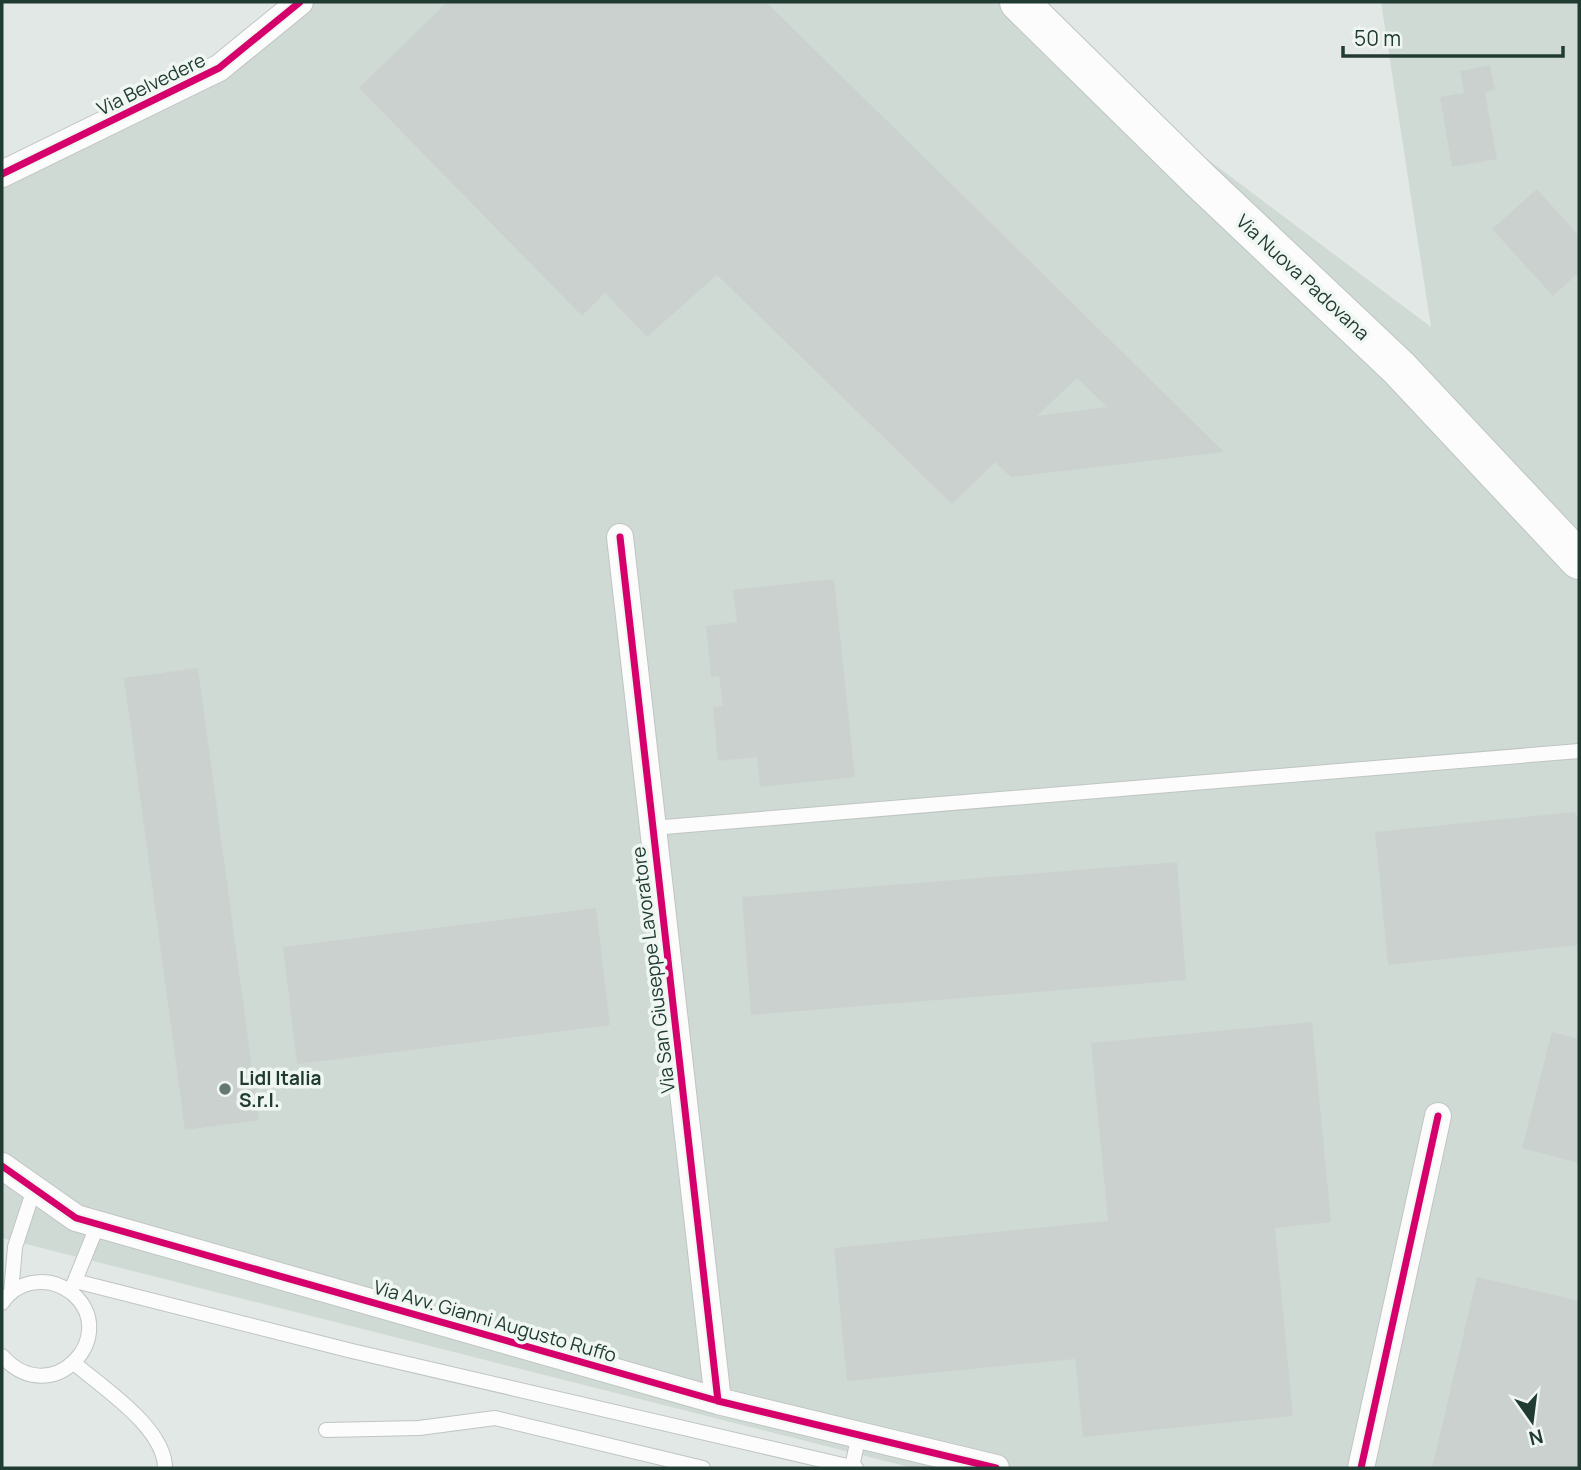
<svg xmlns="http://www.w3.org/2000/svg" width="1581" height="1470" viewBox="0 0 1581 1470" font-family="Manrope,sans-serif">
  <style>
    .built { fill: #d0dad5 }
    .building { fill: #cbd1ce; fill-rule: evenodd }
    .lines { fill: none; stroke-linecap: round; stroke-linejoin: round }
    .lane-casing { stroke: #bfc5c2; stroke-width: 16 }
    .street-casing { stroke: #bfc5c2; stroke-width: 28 }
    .secondary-casing { stroke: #bec6c2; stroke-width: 40 }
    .lane { stroke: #fbfcfb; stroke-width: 14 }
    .street { stroke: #fbfcfb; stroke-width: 26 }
    .secondary { stroke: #fbfcfb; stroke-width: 38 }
    .cycleway-casing { stroke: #f0f7f3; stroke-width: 11 }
    .cycleway { stroke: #d6006c; stroke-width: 7 }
    .poi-dot { fill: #647871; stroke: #f0f7f3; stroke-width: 2.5 }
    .labels { text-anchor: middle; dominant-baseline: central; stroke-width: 7; stroke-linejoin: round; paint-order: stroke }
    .street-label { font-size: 19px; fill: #203b32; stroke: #f0f7f3 }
    .poi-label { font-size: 19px; font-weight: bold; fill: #203b32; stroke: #f0f7f3; text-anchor: start }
  </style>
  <rect width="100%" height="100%" fill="#e2e8e5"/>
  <path class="built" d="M300,2H1019L1091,72L1431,327L1381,2H1579V1468H913L2,1238V174L219,68Z"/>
  <path class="building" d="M447,2H766L1224,452L1011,477L995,462L952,504L717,275L647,337L605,293L582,316L359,88ZM1077,378L1107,407L1037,416Z
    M1490,65L1495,90L1485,92L1497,159L1452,167L1440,97L1464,93L1460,71Z
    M1537,189L1579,236V272L1553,296L1492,229Z
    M834,579L855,777L760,787L757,757L718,761L713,707L723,706L719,676L711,677L706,626L737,622L733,590Z
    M198,668L259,1120L185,1130L124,678Z
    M1574,812L1579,818V945L1388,965L1375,832Z
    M1177,862L1186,980L751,1015L742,897Z
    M596,908L610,1025L297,1064L283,947Z
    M1312,1022L1331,1222L1275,1228L1293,1416L1083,1437L1075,1359L847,1381L834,1248L1108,1221L1091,1043Z
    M1552,1032L1579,1039V1163L1522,1148Z
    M1477,1277L1579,1301V1468H1432Z"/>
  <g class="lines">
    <defs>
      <path id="lane" d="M652,828L1579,751
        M75,1281L352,1351L856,1468
        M72,1288L98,1224
        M11,1293L15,1247L34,1189
        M2,1303C11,1289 26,1282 42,1282C54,1282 63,1286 72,1293C122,1335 52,1412 2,1356
        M74,1363C103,1388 165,1428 165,1468
        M326,1430L419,1428L495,1418L703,1468
        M852,1467L859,1434"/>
      <path id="street" d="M2,174L219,68L300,2
        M620,537L718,1401
        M2,1166L76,1218L718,1401L996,1468
        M1361,1468L1438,1116"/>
      <path id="secondary" d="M1019,2L1200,180L1399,368L1579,560"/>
    </defs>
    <use href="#lane" class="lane-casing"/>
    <use href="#street" class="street-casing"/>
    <use href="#secondary" class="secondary-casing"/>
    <use href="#lane" class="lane"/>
    <use href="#street" class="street"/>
    <use href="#secondary" class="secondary"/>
    <defs>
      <path id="cycleway" d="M2,174L219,68L300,2
        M620,537L718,1401
        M2,1166L76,1218L718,1401L996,1468
        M1361,1468L1438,1116"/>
    </defs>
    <use href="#cycleway" class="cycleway-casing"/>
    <use href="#cycleway" class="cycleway"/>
  </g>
  <circle class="poi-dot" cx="225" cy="1089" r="7"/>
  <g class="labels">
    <g class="street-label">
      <text transform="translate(151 84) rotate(-26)">Via Belvedere</text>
      <text transform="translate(1303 277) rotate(43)">Via Nuova Padovana</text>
      <text transform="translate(653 970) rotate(-97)">Via San Giuseppe Lavoratore</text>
      <text transform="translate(495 1321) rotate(16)">Via Avv. Gianni Augusto Ruffo</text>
    </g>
    <g class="poi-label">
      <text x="239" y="1078">Lidl Italia<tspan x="239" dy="22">S.r.l.</tspan></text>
    </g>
  </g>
  <rect width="1581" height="1470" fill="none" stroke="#203b32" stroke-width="7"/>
  <g transform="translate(1532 1421) rotate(166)" stroke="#f0f7f3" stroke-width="5" paint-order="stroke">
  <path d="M0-5L12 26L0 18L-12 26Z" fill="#203b32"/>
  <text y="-10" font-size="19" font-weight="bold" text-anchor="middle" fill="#203b32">N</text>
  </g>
  <path d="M1343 46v10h220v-10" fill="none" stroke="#203b32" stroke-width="3.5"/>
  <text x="1354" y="46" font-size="21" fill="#203b32" stroke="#f0f7f3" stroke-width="5" paint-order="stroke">50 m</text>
</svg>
